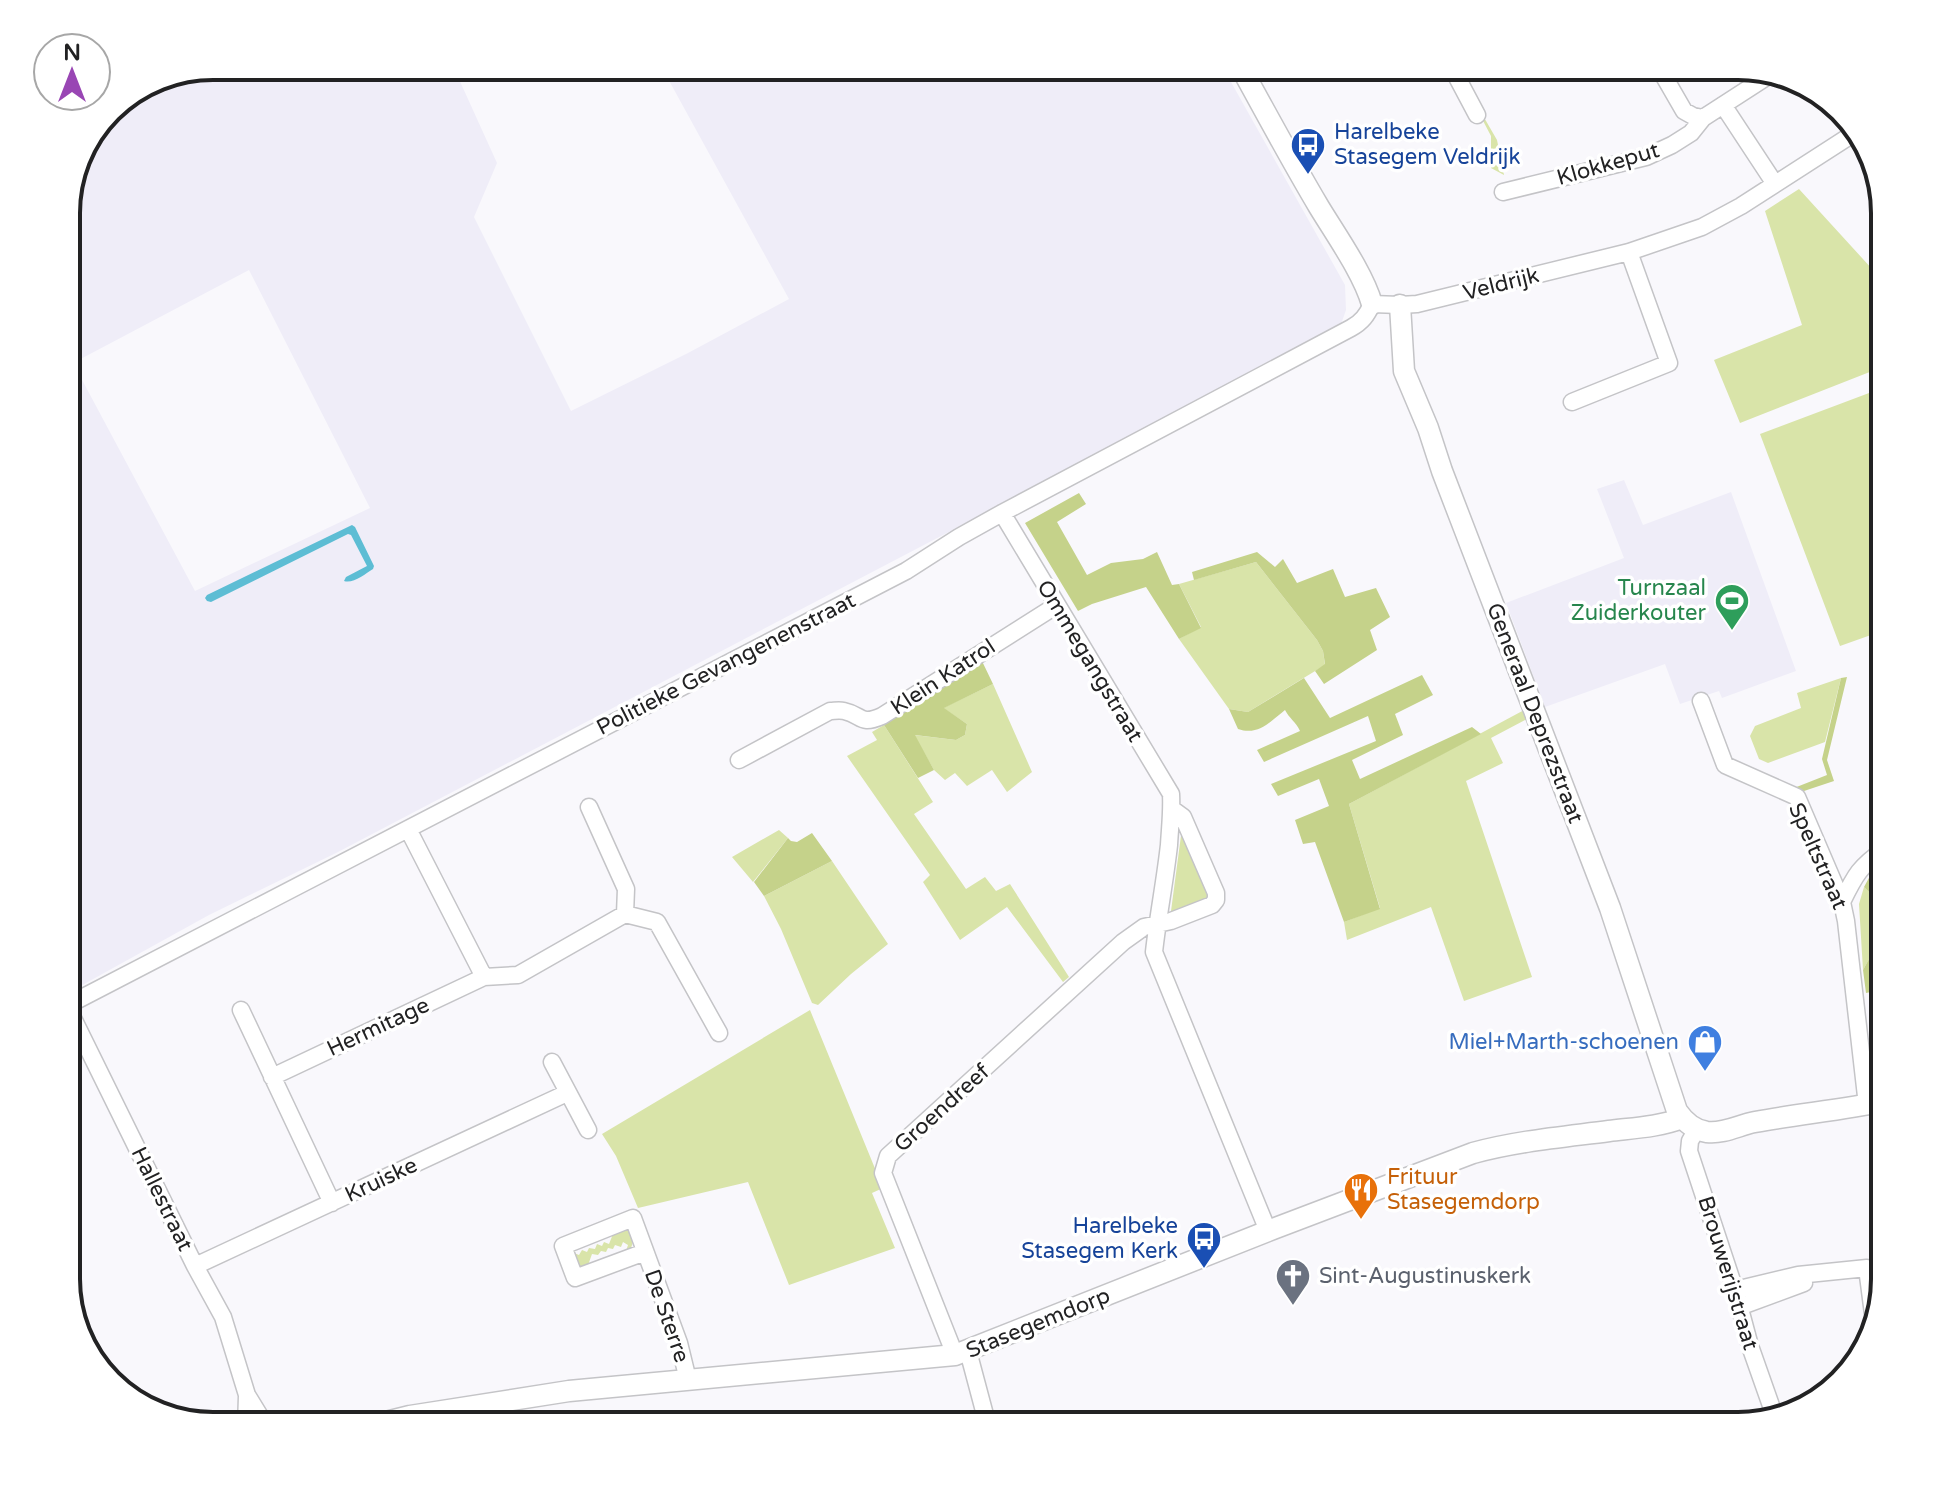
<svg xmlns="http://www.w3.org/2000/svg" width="1951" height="1492" viewBox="0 0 1951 1492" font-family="'Varela Round',sans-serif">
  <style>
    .built { fill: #efedf8; fill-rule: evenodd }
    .green { fill: #d9e4a9 }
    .forest { fill: #c5d28a }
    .water { fill: #5dbdd4 }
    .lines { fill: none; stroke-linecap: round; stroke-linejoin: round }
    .minor-casing { stroke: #c4c4c7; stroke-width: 19 }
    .tertiary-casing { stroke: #c4c4c7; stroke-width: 23 }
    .minor { stroke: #fff; stroke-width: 16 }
    .tertiary { stroke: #fff; stroke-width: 20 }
    .labels { text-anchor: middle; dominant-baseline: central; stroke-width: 7; stroke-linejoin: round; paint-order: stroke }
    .transit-label { font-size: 22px; fill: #164399; stroke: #fff; text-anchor: start }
    .street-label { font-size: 22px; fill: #222223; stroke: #fff }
    .leisure-label { font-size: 22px; fill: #27864d; stroke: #fff; text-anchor: end }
    .shop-label { font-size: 22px; fill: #366cbe; stroke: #fff; text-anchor: end }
    .food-label { font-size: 22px; fill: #c56008; stroke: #fff; text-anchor: start }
    .worship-label { font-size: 22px; fill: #5b616d; stroke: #fff; text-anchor: start }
    .rim { fill: none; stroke: #222223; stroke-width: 4 }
  </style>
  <rect width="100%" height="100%" fill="#f9f8fc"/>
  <path class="built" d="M213,66H453L497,163L474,217L571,411L688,353L789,299L661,66H1222L1345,285L1346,310L1340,327L336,853L209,915L66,994V203L81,149L116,103ZM249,270L370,508L195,591L73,363Z
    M1624,480L1643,525L1731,492L1796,671L1722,698L1719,691L1680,704L1665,664L1545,707L1506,603L1624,558L1597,489Z"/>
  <path class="green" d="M1482,114L1497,140L1504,175L1491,168V136L1480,115Z
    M1799,189L1873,270L1883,294L1876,298L1885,323V366L1740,423L1714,360L1802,325L1765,211Z
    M1885,387V630L1840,646L1760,434Z
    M1256,562L1317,640L1323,651L1325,665L1248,712L1229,709L1179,639L1201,627L1179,584Z
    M1841,678L1825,742L1768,763L1759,759L1750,736L1755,726L1801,708L1797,693Z
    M993,684L1032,772L1007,792L992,770L967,786L955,773L945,780L934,770L914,735L956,740L965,735L967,724L943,708Z
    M1526,709L1529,718L1491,738L1503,763L1466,781L1532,977L1464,1001L1431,907L1347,940L1344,922L1380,908L1349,804Z
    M884,725L933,802L914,814L966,889L985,877L996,891L1010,884L1069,977L1063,982L1007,907L960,940L923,882L930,875L847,756L877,740L872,732Z
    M1182,828L1208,892V900L1179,912L1171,911Z
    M779,830L788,838L753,882L732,857Z
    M832,861L888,944L851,974L818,1005L812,1003L781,929L764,896Z
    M1864,887L1870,893H1875L1885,919V930L1863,970L1859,904Z
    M810,1010L883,1188L872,1193L895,1248L789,1285L748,1182L638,1208L616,1156L602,1134Z
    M624,1228C634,1234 636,1247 625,1254L628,1245L623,1242L621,1247L615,1245L613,1249L608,1248L606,1252L601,1251L598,1255L592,1254L587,1268L577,1270L569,1248L577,1244L574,1253L579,1255L582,1250L587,1252L589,1248L595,1249L597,1244L602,1246L604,1242L609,1244L615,1229Z"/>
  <path class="forest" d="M1079,493L1086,504L1057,522L1087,575L1111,563L1143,559L1157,552L1172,585L1179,584L1201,628L1179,639L1146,587L1092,604L1078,611L1025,523Z
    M1257,552L1275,567L1283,559L1297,583L1333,569L1345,597L1376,588L1390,617L1370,630L1377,650L1324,684L1315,671L1325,664L1323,651L1317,640L1256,562L1194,580L1192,572Z
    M981,659L993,684L944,708L967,724L965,735L956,740L915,735L934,770L918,778L884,725Z
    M1422,675L1433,695L1395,714L1403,735L1352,760L1360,779L1472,727L1481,734L1349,804L1380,909L1344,922L1315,842L1303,844L1295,820L1329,806L1319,779L1278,796L1271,784L1376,741L1368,716L1264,762L1257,750L1300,731C1296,722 1289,718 1285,710C1270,722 1258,736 1238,729L1229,709L1248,712L1304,678L1330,718Z
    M1847,677L1827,760L1834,781L1801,792L1794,788L1827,775L1822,759L1841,678Z
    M812,833L832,861L764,896L754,882L788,838L791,841L797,842Z
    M1885,866V919L1875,893H1870L1864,887L1870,876Z
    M1885,930V949L1882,958L1885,963V989L1866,993L1863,970Z"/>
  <path class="water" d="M352,525L355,527L374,566L373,569C365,574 353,584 344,581L346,577L367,566L351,535L348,534L211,602L207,601L205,598L207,595Z"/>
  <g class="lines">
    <defs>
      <path id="minor" d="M1451,66L1477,115
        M1658,66L1684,111L1693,116L1703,118
        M1723,105L1775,184
        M1503,192L1646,157L1672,145L1691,133L1703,118L1768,76
        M1572,402L1669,363L1629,252
        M1002,513L1171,794C1172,811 1170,827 1169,845C1165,881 1158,916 1154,952L1268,1231
        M1701,701L1725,765L1797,797L1842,902L1846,921L1867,1105
        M739,760L830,711C834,711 839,710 844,711C863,715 859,726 882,716L1057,605
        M589,807L626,889L625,914
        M408,829L484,977
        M1842,902C1855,875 1860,866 1885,849
        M66,1006L906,571L959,537L1002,513L1351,328C1362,322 1367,315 1372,304L1400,305L1417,304L1629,252L1702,227L1741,206L1856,132
        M67,1006L195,1266L223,1317L247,1395L266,1426
        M241,1010L332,1203
        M552,1062L588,1130
        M272,1077L484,977L518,975L625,914L657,922L719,1033
        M1697,1129L1690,1141L1689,1151L1735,1290L1750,1346L1775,1417
        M66,1236L69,1234
        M645,1252L575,1278L563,1246L633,1218L679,1343L688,1380
        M195,1266L567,1093
        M1735,1290L1798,1275L1867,1268L1873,1314
        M1739,1307L1804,1283
        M968,1351L988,1426
        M955,1355L883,1173L888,1156L1123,942L1144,927L1171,921L1212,905L1216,900V893L1183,817L1172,809
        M246,1426L247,1396"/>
      <path id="tertiary" d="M1240,66C1266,113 1291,160 1319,207C1336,235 1363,273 1372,304
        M1400,305L1404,371L1428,428L1442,471L1610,908L1677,1111C1684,1121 1693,1130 1707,1132C1724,1134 1739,1125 1755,1122C1798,1114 1842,1110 1885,1101
        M370,1426L410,1416L569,1391L955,1355L1273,1229L1473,1153C1517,1141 1563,1137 1609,1131C1633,1128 1659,1127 1682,1118"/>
    </defs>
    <use href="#minor" class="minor-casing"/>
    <use href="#tertiary" class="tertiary-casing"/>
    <use href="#minor" class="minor"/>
    <use href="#tertiary" class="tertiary"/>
  </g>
  <defs>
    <symbol id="bus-pin" viewBox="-11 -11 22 30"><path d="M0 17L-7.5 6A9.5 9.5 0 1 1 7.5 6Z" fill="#1a4fb4" stroke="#fff"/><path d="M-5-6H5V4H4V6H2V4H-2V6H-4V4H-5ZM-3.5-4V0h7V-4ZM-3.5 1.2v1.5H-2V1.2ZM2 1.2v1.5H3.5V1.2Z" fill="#fff"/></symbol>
    <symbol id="stadium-pin" viewBox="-11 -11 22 30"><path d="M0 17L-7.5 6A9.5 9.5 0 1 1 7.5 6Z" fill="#2e9e5b" stroke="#fff"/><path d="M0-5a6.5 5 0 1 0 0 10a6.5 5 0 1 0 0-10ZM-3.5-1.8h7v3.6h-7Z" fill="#fff"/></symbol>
    <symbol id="shop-pin" viewBox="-11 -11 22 30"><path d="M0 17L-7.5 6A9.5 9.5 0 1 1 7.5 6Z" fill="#3f7fe0" stroke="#fff"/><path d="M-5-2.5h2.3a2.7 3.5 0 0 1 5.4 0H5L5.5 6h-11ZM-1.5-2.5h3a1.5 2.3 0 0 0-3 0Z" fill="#fff"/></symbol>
    <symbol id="restaurant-pin" viewBox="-11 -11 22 30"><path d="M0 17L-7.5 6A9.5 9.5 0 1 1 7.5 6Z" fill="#e8710a" stroke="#fff"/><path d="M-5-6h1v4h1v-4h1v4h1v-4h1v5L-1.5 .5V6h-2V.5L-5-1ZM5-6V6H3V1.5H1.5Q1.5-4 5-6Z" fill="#fff"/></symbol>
    <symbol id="church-pin" viewBox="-11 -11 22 30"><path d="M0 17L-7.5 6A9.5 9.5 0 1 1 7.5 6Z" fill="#6b7280" stroke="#fff"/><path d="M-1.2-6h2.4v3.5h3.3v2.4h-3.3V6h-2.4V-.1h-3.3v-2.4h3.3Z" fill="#fff"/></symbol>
  </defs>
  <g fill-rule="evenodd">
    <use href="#bus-pin" x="1288" y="125" width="40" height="54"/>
    <use href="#stadium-pin" x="1712" y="581" width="40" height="54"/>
    <use href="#shop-pin" x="1685" y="1022" width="40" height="54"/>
    <use href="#restaurant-pin" x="1341" y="1170" width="40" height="54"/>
    <use href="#bus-pin" x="1184" y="1219" width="40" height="54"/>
    <use href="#church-pin" x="1273" y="1256" width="40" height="54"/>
  </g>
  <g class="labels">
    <g class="transit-label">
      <text x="1334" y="132">Harelbeke<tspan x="1334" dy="25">Stasegem Veldrijk</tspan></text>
      <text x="1178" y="1226" text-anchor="end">Harelbeke<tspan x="1178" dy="25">Stasegem Kerk</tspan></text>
    </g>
    <g class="street-label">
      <text transform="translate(1608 164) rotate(-16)">Klokkeput</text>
      <text transform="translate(1501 284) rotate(-14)">Veldrijk</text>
      <text transform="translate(1090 661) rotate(59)">Ommegangstraat</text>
      <text transform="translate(726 664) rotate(-27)">Politieke Gevangenenstraat</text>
      <text transform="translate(943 677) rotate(-33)">Klein Katrol</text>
      <text transform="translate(1535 713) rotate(69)">Generaal Deprezstraat</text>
      <text transform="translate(1818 856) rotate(66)">Speltstraat</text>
      <text transform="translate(378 1027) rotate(-25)">Hermitage</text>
      <text transform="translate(942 1108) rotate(-42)">Groendreef</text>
      <text transform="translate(381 1180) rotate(-25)">Kruiske</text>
      <text transform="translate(162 1199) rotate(64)">Hallestraat</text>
      <text transform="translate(1728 1273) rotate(73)">Brouwerijstraat</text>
      <text transform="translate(667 1316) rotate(71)">De Sterre</text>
      <text transform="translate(1038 1323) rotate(-22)">Stasegemdorp</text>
    </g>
    <g class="leisure-label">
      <text x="1706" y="588">Turnzaal<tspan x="1706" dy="25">Zuiderkouter</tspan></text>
    </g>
    <g class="shop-label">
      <text x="1679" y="1042">Miel+Marth-schoenen</text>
    </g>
    <g class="food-label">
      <text x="1387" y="1177">Frituur<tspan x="1387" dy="25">Stasegemdorp</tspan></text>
    </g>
    <g class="worship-label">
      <text x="1319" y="1276">Sint-Augustinuskerk</text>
    </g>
  </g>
  <path d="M0 0H1951V1492H0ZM213 80H1738A133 133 0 0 1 1871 213V1279A133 133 0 0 1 1738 1412H213A133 133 0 0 1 80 1279V213A133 133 0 0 1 213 80Z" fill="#fff" fill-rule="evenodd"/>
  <path class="rim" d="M213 80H1738A133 133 0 0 1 1871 213V1279A133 133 0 0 1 1738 1412H213A133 133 0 0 1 80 1279V213A133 133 0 0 1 213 80Z"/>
  <g transform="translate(72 72)"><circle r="38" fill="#ffffff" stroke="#a7a7a7" stroke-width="2"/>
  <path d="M0-6L14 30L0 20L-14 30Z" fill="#9946b4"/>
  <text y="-12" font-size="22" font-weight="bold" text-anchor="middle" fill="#222223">N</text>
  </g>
</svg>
